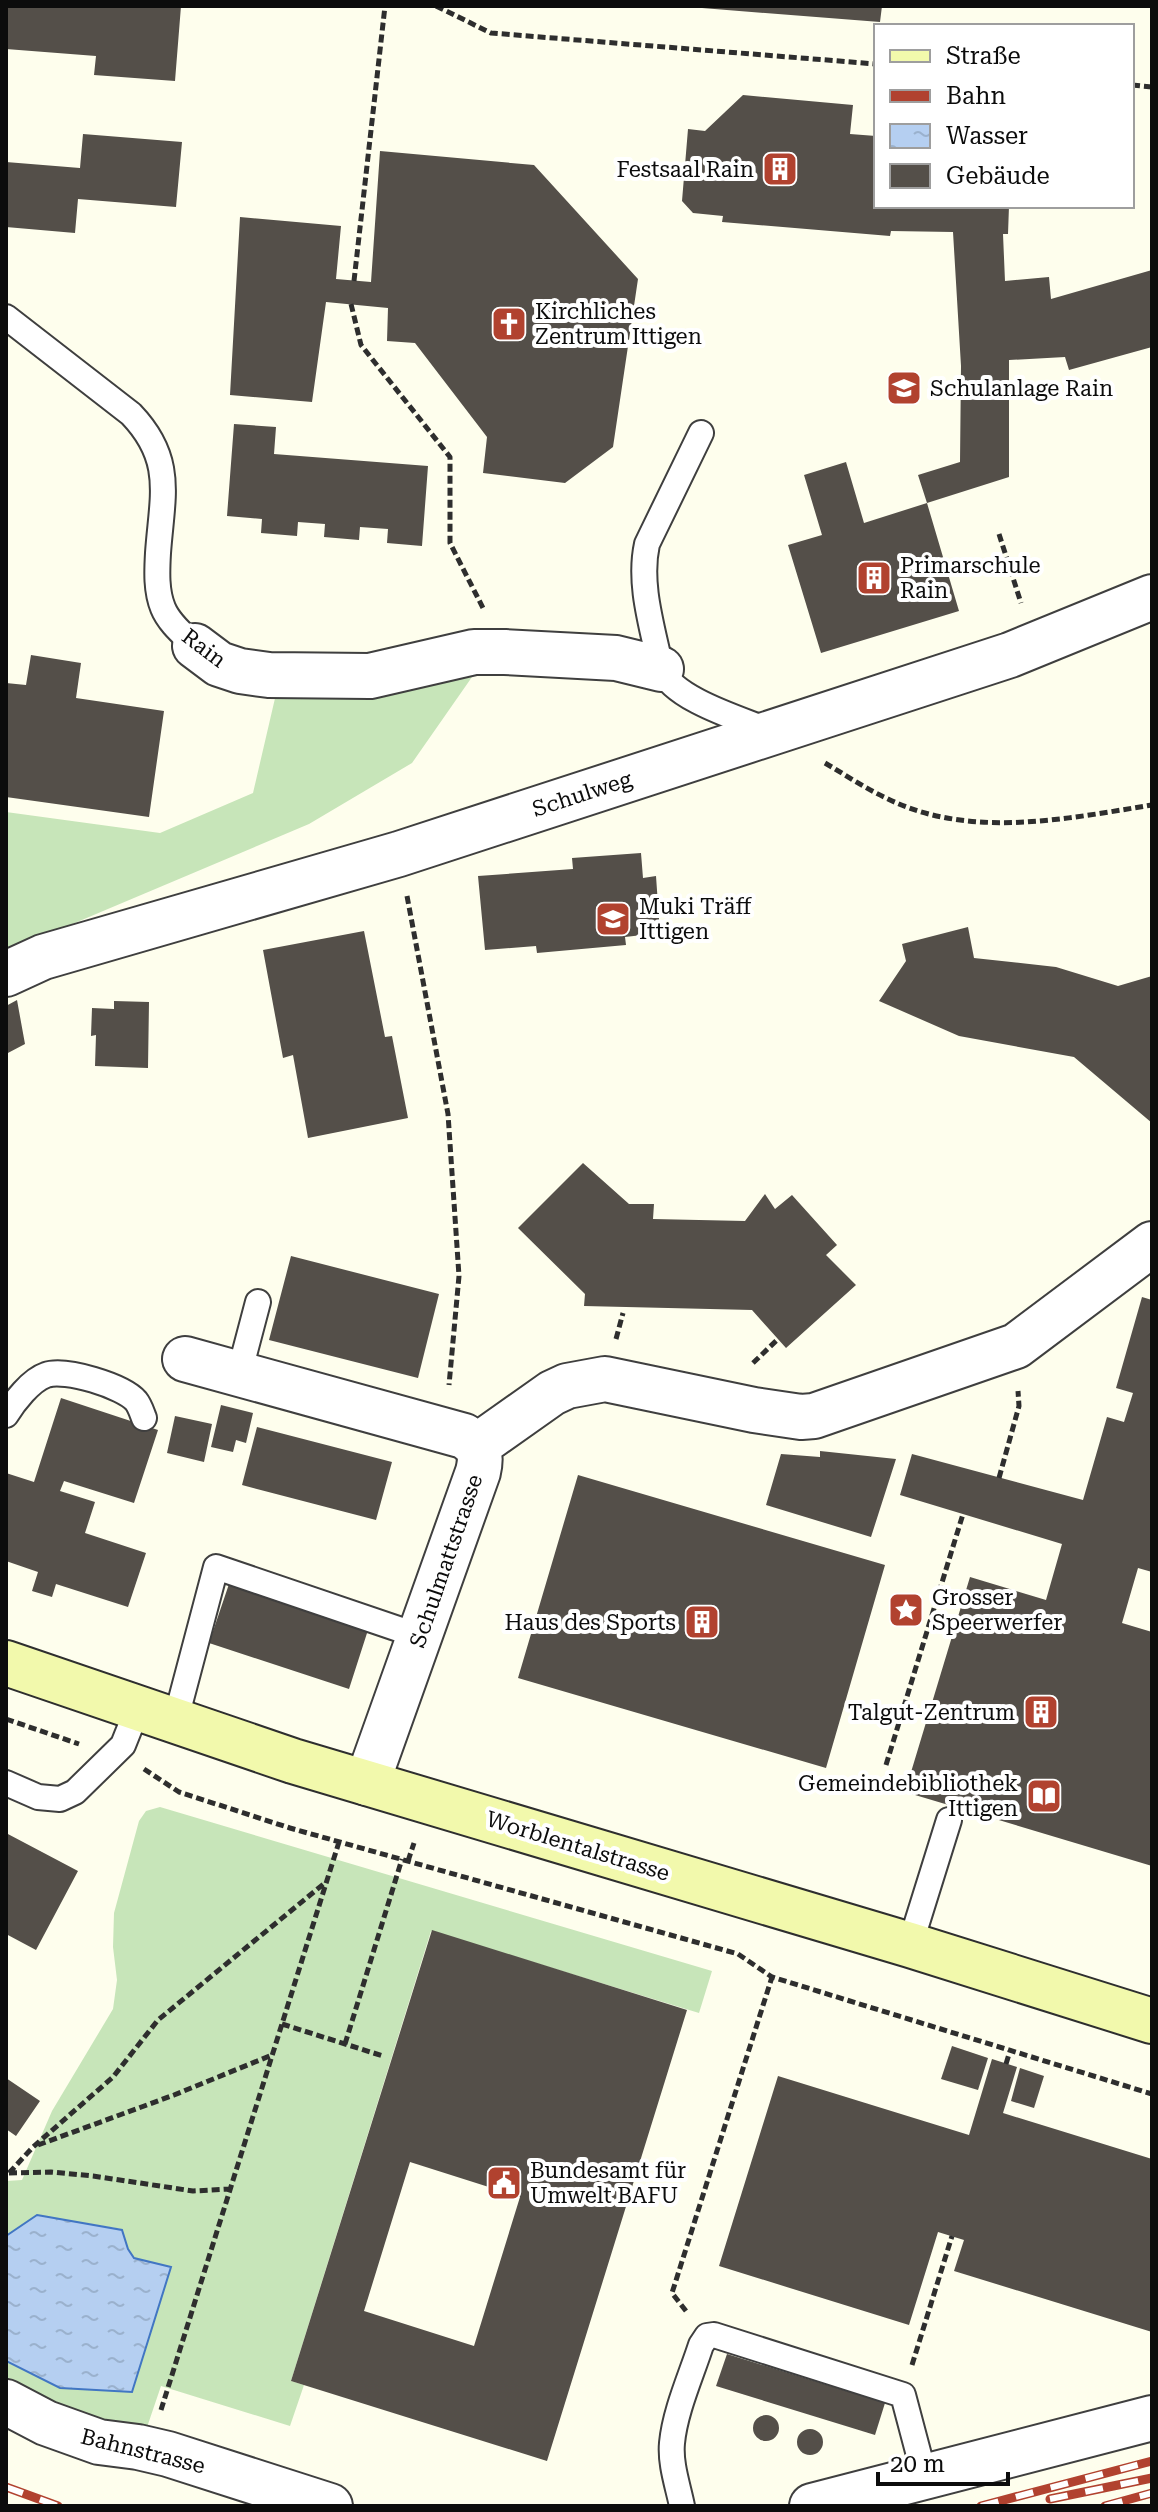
<svg xmlns="http://www.w3.org/2000/svg" width="1158" height="2512" viewBox="0 0 1158 2512" font-family="'Roboto Serif',serif">
  <style>
    .grass { fill: #c7e5b9 }
    .water { fill: url(#water-ripples); stroke: #4176c3; stroke-width: 2 }
    .building { fill: #544f49; fill-rule: evenodd }
    .lines { fill: none; stroke-linecap: round; stroke-linejoin: round }
    .lane-casing { stroke: #3f3f3f; stroke-width: 28 }
    .street-casing { stroke: #3f3f3f; stroke-width: 48 }
    .secondary-casing { stroke: #2e2e2e; stroke-width: 48 }
    .path { stroke: #2e2e2e; stroke-width: 5; stroke-dasharray: 8 4; stroke-linecap: butt }
    .lane { stroke: #fff; stroke-width: 24 }
    .street { stroke: #fff; stroke-width: 44 }
    .secondary { stroke: #f2f9ac; stroke-width: 44 }
    .rail-casing { stroke: #b1422f; stroke-width: 9 }
    .rail { stroke: #fff; stroke-width: 6; stroke-dasharray: 18; stroke-linecap: butt }
    .labels { text-anchor: middle; dominant-baseline: central; stroke-width: 8; stroke-linejoin: round; paint-order: stroke }
    .poi-label { font-size: 22px; fill: #0c0c0c; stroke: #fff; text-anchor: start }
    .street-label { font-size: 22px; fill: #0c0c0c; stroke: #fff }
  </style>
  <defs>
    <pattern id="water-ripples" width="26" height="14" patternUnits="userSpaceOnUse" patternTransform="scale(2)"><rect width="26" height="14" fill="#b5cff1"/><path d="M2 4q2-2 4 0t4 0M15 11q2-2 4 0t4 0" fill="none" stroke="#9ab1cd"/></pattern>
  </defs>
  <rect width="100%" height="100%" fill="#fefeed"/>
  <path class="grass" d="M472,677L412,763L309,824L6,952V812L160,833L253,793L276,694L362,691Z
    M160,1807L712,1971L699,2013L431,1931L291,2381L304,2385L290,2426L161,2386L143,2439L6,2383V2361L60,2388L171,2267L134,2258L128,2249L121,2229L37,2215L6,2236V2181L22,2180L52,2111L113,2009L117,1980L113,1947L114,1913L139,1821L146,1811Z"/>
  <path class="water" d="M37,2215L122,2230L128,2249L134,2258L171,2267L132,2392L60,2388L6,2361V2236Z"/>
  <path class="building" d="M6,6H181L175,81L94,75L96,56L6,49Z
    M702,6H882L880,22L702,8Z
    M743,95L853,105L850,134L876,136V206H1009L1008,234H1003L1005,281L1049,277L1051,299L1152,270V347L1069,370L1065,357L1009,360V477L927,503L918,475L960,462L961,366L953,232L891,231L890,236L722,222L723,216L693,213L682,201L688,129L705,131Z
    M83,134L182,142L176,207L78,199L75,233L6,227V162L80,168Z
    M380,151L534,165L638,279L613,447L565,483L483,473L487,437L415,343L387,341L388,308L326,302L312,402L230,395L240,217L341,226L336,279L371,282Z
    M234,424L276,427L274,454L428,466L422,546L387,543L388,529L360,527L359,540L324,537L325,524L298,522L297,536L261,533L262,519L227,516Z
    M846,462L864,523L927,503L959,611L821,653L788,545L822,535L804,475Z
    M31,655L81,663L76,698L164,711L149,817L6,797V683L26,685Z
    M641,853L643,878L656,876L660,933L625,937L626,945L537,953L536,946L485,950L478,876L573,869L572,858Z
    M968,927L974,958L1056,967L1118,986L1152,976V1123L1074,1057L959,1036L879,1001L906,961L902,944Z
    M364,931L385,1037L392,1036L408,1118L308,1138L293,1055L283,1058L263,950Z
    M17,1000L25,1044L6,1054V1006Z
    M114,1001L149,1002L148,1068L95,1066L96,1035L91,1036L92,1008L114,1009Z
    M583,1163L629,1204H654L653,1219L745,1221L765,1194L775,1209L792,1195L837,1245L826,1255L856,1285L786,1348L752,1310L584,1306L585,1294L518,1228Z
    M291,1256L439,1294L418,1378L269,1340Z
    M1142,1297L1152,1300V1572L1138,1568L1122,1623L1152,1632V1866L905,1792L970,1577L1046,1600L1062,1544L900,1495L912,1454L1083,1500L1107,1417L1124,1422L1133,1393L1116,1388Z
    M61,1398L158,1430L134,1503L64,1481L60,1491L95,1502L85,1533L146,1553L128,1607L56,1584L52,1597L32,1591L38,1572L6,1561V1473L34,1482Z
    M221,1405L253,1413L246,1443L236,1440L233,1452L211,1447Z
    M175,1416L212,1424L204,1462L167,1453Z
    M257,1427L392,1462L376,1520L242,1485Z
    M820,1451L896,1459L871,1537L766,1505L781,1454L820,1457Z
    M578,1475L885,1565L826,1768L518,1678Z
    M229,1584L368,1630L349,1689L209,1643Z
    M6,1833L78,1871L36,1950L6,1934Z
    M432,1930L687,2010L547,2461L291,2381ZM410,2162L520,2197L474,2346L364,2311Z
    M952,2046L988,2058L978,2090L941,2079Z
    M992,2059L1017,2067L1003,2113L1152,2159V2332L954,2271L964,2240L938,2232L909,2325L719,2266L778,2076L969,2135Z
    M1020,2068L1044,2076L1034,2108L1011,2101Z
    M6,2078L40,2101L16,2136L6,2129Z
    M727,2354L885,2403L875,2435L716,2386Z
    M753 2428a13 13 0 1 1 26 0a13 13 0 1 1-26 0Z
    M797 2442a13 13 0 1 1 26 0a13 13 0 1 1-26 0Z"/>
  <g class="lines">
    <defs>
      <path id="lane" d="M6,317L131,414C175,460 162,496 158,553C157,571 156,591 163,608C169,623 184,635 195,646
        M701,433L647,544C638,585 653,629 661,669C674,700 741,719 772,732
        M239,1374L258,1302
        M6,1415C14,1402 31,1380 46,1375C65,1368 123,1386 136,1401C140,1406 142,1413 144,1418
        M175,1722L216,1567L419,1636
        M6,1783L38,1797L60,1799L75,1792L123,1745L137,1710
        M910,1945L949,1820
        M682,2506C678,2486 670,2464 672,2443C675,2411 691,2376 701,2345L707,2336L714,2335L903,2395L925,2478"/>
      <path id="street" d="M195,646L219,664L240,671L269,675L370,676L474,652H505L616,658L661,669
        M6,974L43,957L399,854L1010,655L1152,597
        M185,1359L464,1436C480,1446 482,1455 478,1472L367,1783
        M477,1446L552,1393L567,1386L605,1379L754,1410L801,1417L814,1416L1016,1346L1152,1244
        M6,2402L46,2423L99,2442L138,2447L168,2454L330,2506
        M812,2506L1152,2418"/>
      <path id="secondary" d="M6,1663L293,1761L910,1945L1152,2021"/>
    </defs>
    <use href="#lane" class="lane-casing"/>
    <use href="#street" class="street-casing"/>
    <use href="#secondary" class="secondary-casing"/>
    <path class="path" d="M436,6L491,33L876,64
      M1132,85L1152,87
      M354,281L385,6
      M351,304L361,345L450,457V543L483,608
      M999,534L1021,603
      M825,763C844,774 863,787 884,797C968,840 1064,819 1152,805
      M407,896L448,1114L459,1276L449,1385
      M616,1339L623,1313
      M753,1363L778,1339
      M999,1478L1019,1406L1018,1391
      M6,1719L79,1744
      M886,1765L963,1514
      M144,1769L179,1792L290,1828L738,1954L772,1977L1152,2094
      M408,1861L414,1843
      M282,2024L383,2056
      M345,2044L402,1859
      M1006,2064L1010,2051
      M38,2145L174,2095L272,2055
      M9,2173L33,2147L113,2077L158,2020L326,1882
      M9,2173L51,2172L93,2176L193,2191L230,2189
      M686,2311L672,2293L772,1977
      M912,2365L952,2236
      M161,2410L339,1842"/>
    <use href="#lane" class="lane"/>
    <use href="#street" class="street"/>
    <use href="#secondary" class="secondary"/>
    <defs>
      <path id="rail" d="M6,2487L58,2506
        M1050,2499L1152,2478
        M981,2506L1152,2461
        M1105,2506L1152,2493"/>
    </defs>
    <use href="#rail" class="rail-casing"/>
    <use href="#rail" class="rail"/>
  </g>
  <defs>
    <symbol id="building-square" viewBox="-11 -11 22 22"><rect x="-9" y="-9" width="18" height="18" rx="4" fill="#b1422f" stroke="#fff"/><path d="M-4-6H4V6H1V3H-1V6H-4ZM-2.5-4.3h1.7v1.8h-1.7ZM.8-4.3h1.7v1.8H.8ZM-2.5-1h1.7V.8h-1.7ZM.8-1h1.7V.8H.8Z" fill="#fff"/></symbol>
    <symbol id="church-square" viewBox="-11 -11 22 22"><rect x="-9" y="-9" width="18" height="18" rx="4" fill="#b1422f" stroke="#fff"/><path d="M-1.2-6h2.4v3.5h3.3v2.4h-3.3V6h-2.4V-.1h-3.3v-2.4h3.3Z" fill="#fff"/></symbol>
    <symbol id="school-square" viewBox="-11 -11 22 22"><rect x="-9" y="-9" width="18" height="18" rx="4" fill="#b1422f" stroke="#fff"/><path d="M0-5L7-2L0 1L-7-2ZM-4 1L0 2.5L4 1V4Q0 6-4 4Z" fill="#fff"/></symbol>
    <symbol id="sight-square" viewBox="-11 -11 22 22"><rect x="-9" y="-9" width="18" height="18" rx="4" fill="#b1422f" stroke="#fff"/><path d="M0-6L1.8-2.2L6-1.7L2.9 1.2L3.7 5.4L0 3.3L-3.7 5.4L-2.9 1.2L-6-1.7L-1.8-2.2Z" fill="#fff"/></symbol>
    <symbol id="library-square" viewBox="-11 -11 22 22"><rect x="-9" y="-9" width="18" height="18" rx="4" fill="#b1422f" stroke="#fff"/><path d="M-6-4Q-3-5.5-.7-3.5V5Q-3 3-6 4ZM6-4Q3-5.5 .7-3.5V5Q3 3 6 4Z" fill="#fff"/></symbol>
    <symbol id="civic-square" viewBox="-11 -11 22 22"><rect x="-9" y="-9" width="18" height="18" rx="4" fill="#b1422f" stroke="#fff"/><path d="M-.6-6.5H3V-4.5H.6V-3L4-1V1h2V6H-6V1h2V-1L-.6-3ZM-1.2 2.5V6h2.4V2.5Z" fill="#fff"/></symbol>
  </defs>
  <g fill-rule="evenodd">
    <use href="#building-square" x="760" y="149" width="40" height="40"/>
    <use href="#church-square" x="489" y="304" width="40" height="40"/>
    <use href="#school-square" x="884" y="368" width="40" height="40"/>
    <use href="#building-square" x="854" y="558" width="40" height="40"/>
    <use href="#school-square" x="593" y="899" width="40" height="40"/>
    <use href="#sight-square" x="886" y="1590" width="40" height="40"/>
    <use href="#building-square" x="682" y="1602" width="40" height="40"/>
    <use href="#building-square" x="1021" y="1692" width="40" height="40"/>
    <use href="#library-square" x="1024" y="1776" width="40" height="40"/>
    <use href="#civic-square" x="484" y="2163" width="40" height="40"/>
  </g>
  <g class="labels">
    <g class="poi-label">
      <text x="754" y="169" text-anchor="end">Festsaal Rain</text>
      <text x="535" y="311">Kirchliches<tspan x="535" dy="25">Zentrum Ittigen</tspan></text>
      <text x="930" y="388">Schulanlage Rain</text>
      <text x="900" y="565">Primarschule<tspan x="900" dy="25">Rain</tspan></text>
      <text x="639" y="906">Muki Träff<tspan x="639" dy="25">Ittigen</tspan></text>
      <text x="932" y="1597">Grosser<tspan x="932" dy="25">Speerwerfer</tspan></text>
      <text x="676" y="1622" text-anchor="end">Haus des Sports</text>
      <text x="1015" y="1712" text-anchor="end">Talgut-Zentrum</text>
      <text x="1018" y="1783" text-anchor="end">Gemeindebibliothek<tspan x="1018" dy="25">Ittigen</tspan></text>
      <text x="530" y="2170">Bundesamt für<tspan x="530" dy="25">Umwelt BAFU</tspan></text>
    </g>
    <g class="street-label">
      <text transform="translate(204 648) rotate(37)">Rain</text>
      <text transform="translate(582 794) rotate(-18)">Schulweg</text>
      <text transform="translate(446 1561) rotate(-71)">Schulmattstrasse</text>
      <text transform="translate(578 1846) rotate(17)">Worblentalstrasse</text>
      <text transform="translate(143 2451) rotate(14)">Bahnstrasse</text>
    </g>
  </g>
  <rect width="1158" height="2512" fill="none" stroke="#0c0c0c" stroke-width="16"/>
  <rect x="874" y="24" width="260" height="184" fill="#ffffff" stroke="#9e9e9e" stroke-width="2"/>
  <rect x="890" y="50" width="40" height="12" fill="#f2f9ac" stroke="#9e9e9e" stroke-width="2"/>
  <text x="946" y="64" font-size="24" fill="#0c0c0c">Straße</text>
  <rect x="890" y="90" width="40" height="12" fill="#b1422f" stroke="#9e9e9e" stroke-width="2"/>
  <text x="946" y="104" font-size="24" fill="#0c0c0c">Bahn</text>
  <rect x="890" y="124" width="40" height="24" fill="url(#water-ripples)" stroke="#9e9e9e" stroke-width="2"/>
  <text x="946" y="144" font-size="24" fill="#0c0c0c">Wasser</text>
  <rect x="890" y="164" width="40" height="24" fill="#544f49" stroke="#9e9e9e" stroke-width="2"/>
  <text x="946" y="184" font-size="24" fill="#0c0c0c">Gebäude</text>
  <path d="M878 2472v12h130v-12" fill="none" stroke="#0c0c0c" stroke-width="4"/>
  <text x="890" y="2472" font-size="24" fill="#0c0c0c" stroke="#ffffff" stroke-width="6" paint-order="stroke">20 m</text>
</svg>
